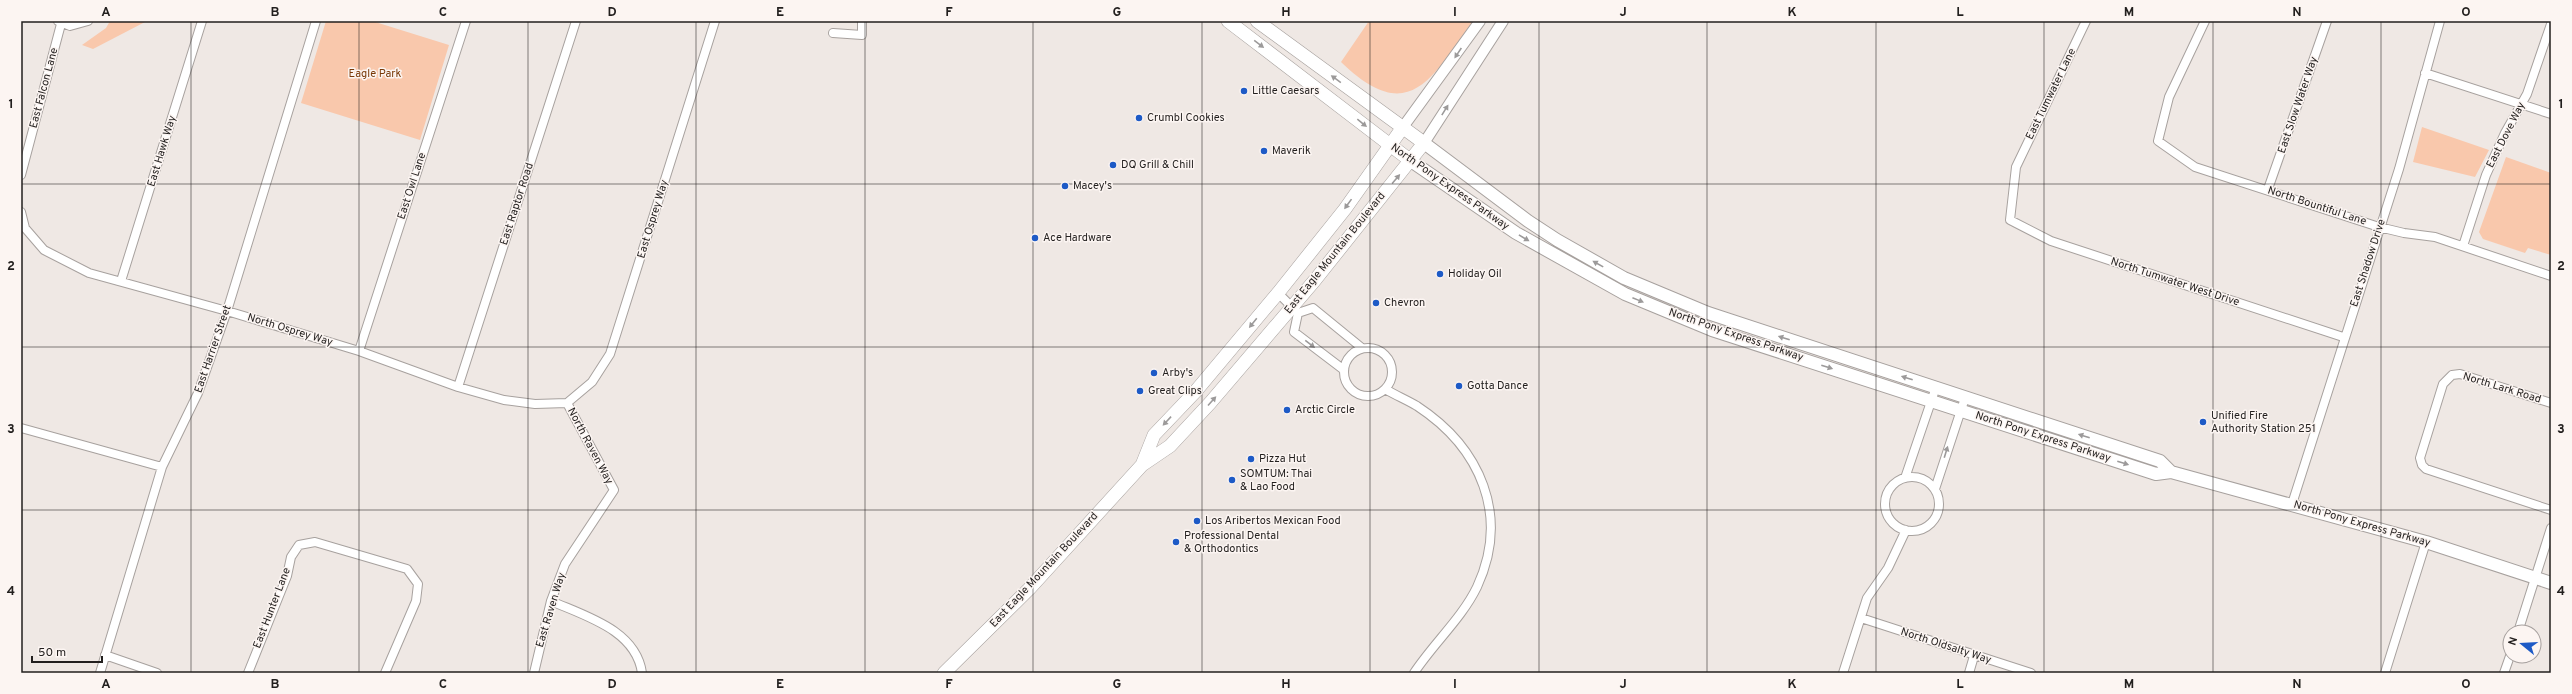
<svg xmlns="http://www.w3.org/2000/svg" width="2572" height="694" viewBox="0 0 2572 694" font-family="Overpass,sans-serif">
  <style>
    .green { fill: #f9c8ac }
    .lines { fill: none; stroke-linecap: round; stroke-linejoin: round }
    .minor-casing { stroke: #a7a19e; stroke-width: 10 }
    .tertiary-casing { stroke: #a7a19e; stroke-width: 12 }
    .secondary-casing { stroke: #a7a19e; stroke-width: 14 }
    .primary-casing { stroke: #a7a19e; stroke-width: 14 }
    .minor { stroke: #fff; stroke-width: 8 }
    .tertiary { stroke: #fff; stroke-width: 10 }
    .secondary { stroke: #fff; stroke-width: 12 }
    .primary { stroke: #fff; stroke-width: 13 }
    .oneway { fill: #9c9a9a }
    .grid { fill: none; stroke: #221f1e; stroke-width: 1; stroke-opacity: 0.55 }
    .poi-dot { fill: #1d5ac6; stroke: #fcf5f2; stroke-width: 1.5 }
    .labels { text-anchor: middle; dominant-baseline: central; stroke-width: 3; stroke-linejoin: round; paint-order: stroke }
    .park-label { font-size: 11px; fill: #793908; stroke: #fcf5f2 }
    .street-label { font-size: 11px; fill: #221f1e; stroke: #fcf5f2 }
    .poi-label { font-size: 11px; fill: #221f1e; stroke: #fcf5f2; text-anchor: start }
    .neatline { fill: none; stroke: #221f1e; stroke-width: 1.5 }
    .grid-label { font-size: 13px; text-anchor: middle; font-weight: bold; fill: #221f1e }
  </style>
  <rect width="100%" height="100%" fill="#efe8e4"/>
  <path class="green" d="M110,21L145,22L93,49L82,45L106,28Z
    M326,21H372L449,45L420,140L301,103Z
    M1369,21H1473C1432,78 1409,128 1341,62Z
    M2422,127L2489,150L2475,177L2413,162Z
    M2506,157L2551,173V255L2528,248L2525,253L2483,239L2479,232Z"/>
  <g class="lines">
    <defs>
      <path id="minor" d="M58,21L70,26L88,21
        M2086,21L2016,167L2010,220L2051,241L2343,337
        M2205,21L2169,97L2158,141L2195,167L2379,227L2404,233L2435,237L2551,276
        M833,33L862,35V21
        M2425,73L2551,114
        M21,175L61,24
        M2268,189L2327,21
        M21,212L25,228L44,250L89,273L227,311L359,351L458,387L504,400L535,404L567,403
        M2463,246L2486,175L2505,133L2527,94L2551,24
        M121,281L202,21
        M1278,293L1295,310
        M1298,313L1294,332L1344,370
        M1298,313L1313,308L1362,348
        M1344 372a24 24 0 1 1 48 0a24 24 0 1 1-48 0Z
        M359,351L466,21
        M458,387L576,21
        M1385,389C1395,395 1407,400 1417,406C1481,448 1510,516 1477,587C1462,618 1433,644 1414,673
        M567,403L592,382L610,354L715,21
        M2551,403L2460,374L2452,375L2443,384L2420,458L2422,465L2426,469L2551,510
        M21,428L162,467
        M1885 504a27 27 0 1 1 54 0a27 27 0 1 1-54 0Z
        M1905,478L1936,387
        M1935,489L1965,398
        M2292,504L2399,169L2440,21
        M551,601C585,616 636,630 642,673
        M1861,618L2031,673
        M2518,632L2551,528
        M105,655L157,673
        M100,673L162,467L198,393L227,311L316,21
        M248,673L287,576L291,557L299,545L315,542L407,569L418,584L416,601L385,673
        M534,673L551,601L565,564L614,490L567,403
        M1843,673L1867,598L1888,568L1906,530
        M1969,673L1974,656
        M2385,673L2426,542
        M2504,673L2510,656"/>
      <path id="tertiary" d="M1403,127L1480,21
        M1424,143L1503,21"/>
      <path id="secondary" d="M1424,143L1528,221L1557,240L1624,278L1708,313L2160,461L2171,472
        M1411,161L1516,233L1625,294L1712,330L2156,474L2171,472L2426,542L2551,583"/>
      <path id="primary" d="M1228,21L1411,161
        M1142,465L1154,435L1195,392L1278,293L1345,209L1403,127
        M944,673L1029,589L1142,465L1170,446L1210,403L1315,280L1424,143L1257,21"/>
    </defs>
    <use href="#minor" class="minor-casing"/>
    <use href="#tertiary" class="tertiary-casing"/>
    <use href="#secondary" class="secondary-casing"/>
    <use href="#primary" class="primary-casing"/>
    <use href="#minor" class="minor"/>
    <use href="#tertiary" class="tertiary"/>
    <use href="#secondary" class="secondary"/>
    <use href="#primary" class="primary"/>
  </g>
  <defs><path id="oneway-solid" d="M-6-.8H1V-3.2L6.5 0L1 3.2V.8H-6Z"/></defs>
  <g class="oneway">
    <use href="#oneway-solid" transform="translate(1259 44) rotate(37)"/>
    <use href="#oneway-solid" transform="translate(1458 53) rotate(124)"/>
    <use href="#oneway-solid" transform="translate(1336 79) rotate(-144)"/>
    <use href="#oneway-solid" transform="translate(1445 110) rotate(-58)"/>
    <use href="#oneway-solid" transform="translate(1362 123) rotate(39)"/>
    <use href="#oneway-solid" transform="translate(1396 179) rotate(-50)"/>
    <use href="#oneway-solid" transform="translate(1348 204) rotate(126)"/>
    <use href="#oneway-solid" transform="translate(1524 238) rotate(31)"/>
    <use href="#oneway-solid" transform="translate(1598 264) rotate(-151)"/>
    <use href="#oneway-solid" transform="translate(1638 300) rotate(22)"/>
    <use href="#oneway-solid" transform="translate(1253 323) rotate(129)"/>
    <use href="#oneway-solid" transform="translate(1784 338) rotate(-162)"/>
    <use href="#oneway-solid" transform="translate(1310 344) rotate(38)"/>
    <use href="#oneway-solid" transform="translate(1827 367) rotate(18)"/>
    <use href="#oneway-solid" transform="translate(1907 378) rotate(-162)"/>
    <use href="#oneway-solid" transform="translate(1212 401) rotate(-48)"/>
    <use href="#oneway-solid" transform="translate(1167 421) rotate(133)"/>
    <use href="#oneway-solid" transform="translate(2084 436) rotate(-162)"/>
    <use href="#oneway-solid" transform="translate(1946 452) rotate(-73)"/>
    <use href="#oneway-solid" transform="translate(2123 463) rotate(18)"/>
  </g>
  <path class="grid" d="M191,21V673M359,21V673M528,21V673M696,21V673M865,21V673M1033,21V673M1202,21V673M1370,21V673M1539,21V673M1707,21V673M1876,21V673M2044,21V673M2213,21V673M2381,21V673M21,184H2551M21,347H2551M21,510H2551"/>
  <g class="poi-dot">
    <circle cx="1244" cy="91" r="4"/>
    <circle cx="1139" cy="118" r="4"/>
    <circle cx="1264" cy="151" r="4"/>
    <circle cx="1113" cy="165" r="4"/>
    <circle cx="1065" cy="186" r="4"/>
    <circle cx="1035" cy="238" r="4"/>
    <circle cx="1440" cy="274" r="4"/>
    <circle cx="1376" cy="303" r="4"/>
    <circle cx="1154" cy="373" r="4"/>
    <circle cx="1459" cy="386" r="4"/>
    <circle cx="1140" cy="391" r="4"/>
    <circle cx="1287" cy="410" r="4"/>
    <circle cx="2203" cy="422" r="4"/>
    <circle cx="1251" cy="459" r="4"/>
    <circle cx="1232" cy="480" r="4"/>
    <circle cx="1197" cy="521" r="4"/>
    <circle cx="1176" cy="542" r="4"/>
  </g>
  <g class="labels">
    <g class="park-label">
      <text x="375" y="74">Eagle Park</text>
    </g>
    <g class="street-label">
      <text transform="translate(44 88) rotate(-75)">East Falcon Lane</text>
      <text transform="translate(2051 94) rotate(-64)">East Tumwater Lane</text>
      <text transform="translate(2298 105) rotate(-71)">East Slow Water Way</text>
      <text transform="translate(2506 135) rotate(-63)">East Dove Way</text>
      <text transform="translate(162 151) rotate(-73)">East Hawk Way</text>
      <text transform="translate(412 186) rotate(-72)">East Owl Lane</text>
      <text transform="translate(1450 187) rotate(35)">North Pony Express Parkway</text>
      <text transform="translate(517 204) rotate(-72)">East Raptor Road</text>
      <text transform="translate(2317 206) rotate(18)">North Bountiful Lane</text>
      <text transform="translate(653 219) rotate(-73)">East Osprey Way</text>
      <text transform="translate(1335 253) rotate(-51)">East Eagle Mountain Boulevard</text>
      <text transform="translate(2368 263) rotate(-72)">East Shadow Drive</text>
      <text transform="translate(2175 282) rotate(18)">North Tumwater West Drive</text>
      <text transform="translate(290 330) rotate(17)">North Osprey Way</text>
      <text transform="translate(1736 335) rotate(19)">North Pony Express Parkway</text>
      <text transform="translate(213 349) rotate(-71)">East Harrier Street</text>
      <text transform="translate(2502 388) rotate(17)">North Lark Road</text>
      <text transform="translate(2043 437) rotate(18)">North Pony Express Parkway</text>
      <text transform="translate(590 446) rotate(62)">North Raven Way</text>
      <text transform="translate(2362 524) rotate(16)">North Pony Express Parkway</text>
      <text transform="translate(1044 570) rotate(-47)">East Eagle Mountain Boulevard</text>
      <text transform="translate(272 608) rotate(-69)">East Hunter Lane</text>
      <text transform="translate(551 610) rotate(-73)">East Raven Way</text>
      <text transform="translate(1946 646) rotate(18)">North Oldsalty Way</text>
    </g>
    <g class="poi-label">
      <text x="1252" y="91">Little Caesars</text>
      <text x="1147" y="118">Crumbl Cookies</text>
      <text x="1272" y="151">Maverik</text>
      <text x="1121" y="165">DQ Grill &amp; Chill</text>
      <text x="1073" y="186">Macey's</text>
      <text x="1043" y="238">Ace Hardware</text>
      <text x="1448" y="274">Holiday Oil</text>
      <text x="1384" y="303">Chevron</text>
      <text x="1162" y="373">Arby's</text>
      <text x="1467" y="386">Gotta Dance</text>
      <text x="1148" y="391">Great Clips</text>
      <text x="1295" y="410">Arctic Circle</text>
      <text x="2211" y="416">Unified Fire<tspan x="2211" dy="13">Authority Station 251</tspan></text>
      <text x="1259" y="459">Pizza Hut</text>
      <text x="1240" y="474">SOMTUM: Thai<tspan x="1240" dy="13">&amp; Lao Food</tspan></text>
      <text x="1205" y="521">Los Aribertos Mexican Food</text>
      <text x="1184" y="536">Professional Dental<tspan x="1184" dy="13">&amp; Orthodontics</tspan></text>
    </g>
  </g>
  <rect width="2572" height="694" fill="none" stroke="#fcf5f2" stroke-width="44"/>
  <g transform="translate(2522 644) rotate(288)"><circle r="19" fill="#fcf5f2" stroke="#a59f9d"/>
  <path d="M0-3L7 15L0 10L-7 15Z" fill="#1d5ac6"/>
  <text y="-6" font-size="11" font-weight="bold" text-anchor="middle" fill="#221f1e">N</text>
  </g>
  <path d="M32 656v6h70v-6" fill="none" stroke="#221f1e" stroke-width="2"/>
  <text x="38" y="656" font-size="12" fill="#221f1e" stroke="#fcf5f2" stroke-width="3" paint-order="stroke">50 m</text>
  <rect x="22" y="22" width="2528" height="650" class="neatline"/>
  <g class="grid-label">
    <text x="106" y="16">A</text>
    <text x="275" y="16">B</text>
    <text x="443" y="16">C</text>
    <text x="612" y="16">D</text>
    <text x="780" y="16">E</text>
    <text x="949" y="16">F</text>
    <text x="1117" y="16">G</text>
    <text x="1286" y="16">H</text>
    <text x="1455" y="16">I</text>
    <text x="1623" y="16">J</text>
    <text x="1792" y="16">K</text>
    <text x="1960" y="16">L</text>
    <text x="2129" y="16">M</text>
    <text x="2297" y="16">N</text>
    <text x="2466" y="16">O</text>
    <text x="11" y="108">1</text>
    <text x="2561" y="108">1</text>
    <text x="11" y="270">2</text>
    <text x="2561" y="270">2</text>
    <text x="11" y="433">3</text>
    <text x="2561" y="433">3</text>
    <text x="11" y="595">4</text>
    <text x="2561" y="595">4</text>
    <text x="106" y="688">A</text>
    <text x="275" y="688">B</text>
    <text x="443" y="688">C</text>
    <text x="612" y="688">D</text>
    <text x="780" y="688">E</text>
    <text x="949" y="688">F</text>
    <text x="1117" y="688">G</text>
    <text x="1286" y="688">H</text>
    <text x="1455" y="688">I</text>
    <text x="1623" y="688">J</text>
    <text x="1792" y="688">K</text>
    <text x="1960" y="688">L</text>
    <text x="2129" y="688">M</text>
    <text x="2297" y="688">N</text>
    <text x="2466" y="688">O</text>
  </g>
</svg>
